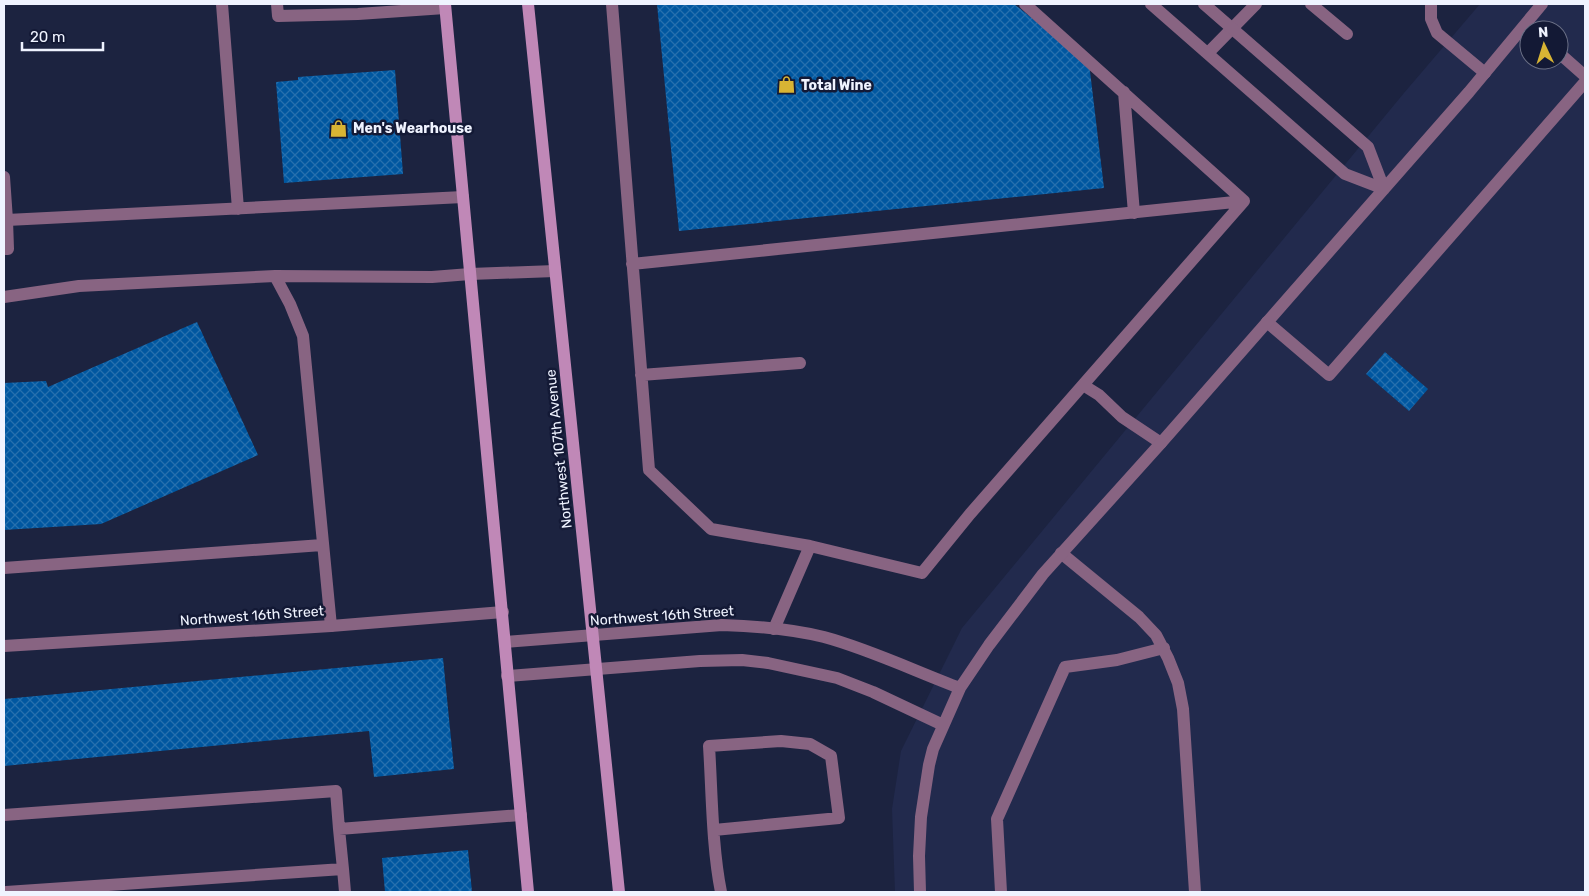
<svg xmlns="http://www.w3.org/2000/svg" width="1589" height="896" viewBox="0 0 1589 896" font-family="Rubik,sans-serif">
  <style>
    .built { fill: #222a4d; fill-rule: evenodd }
    .building { fill: url(#building-cross-hatch) }
    .lines { fill: none; stroke-linecap: round; stroke-linejoin: round }
    .service { stroke: #886482; stroke-width: 12 }
    .minor { stroke: #886482; stroke-width: 12 }
    .secondary { stroke: #c088b7; stroke-width: 12 }
    .labels { text-anchor: middle; dominant-baseline: central; stroke-width: 5; stroke-linejoin: round; paint-order: stroke }
    .poi-label { font-size: 14px; font-weight: bold; fill: #eff3ff; stroke: #131935; text-anchor: start }
    .street-label { font-size: 14px; fill: #eff3ff; stroke: #131935 }
  </style>
  <defs>
    <pattern id="building-cross-hatch" width="8" height="8" patternUnits="userSpaceOnUse" patternTransform="scale(1.25)"><rect width="8" height="8" fill="#0057a0"/><path d="M0 0l8 8M0 8l8-8" fill="none" stroke="#2670ae"/></pattern>
  </defs>
  <rect width="100%" height="100%" fill="#1c2340"/>
  <path class="built" d="M1480,4H1585V892H895L892,809L901,751L962,628L1404,93ZM1529,30H1559V60H1529Z"/>
  <path class="building" d="M657,4H1014L1089,63L1104,188L679,231Z
    M395,70L403,174L284,183L276,82L298,80V77Z
    M197,322L258,455L101,524L4,530V383L46,381L48,387Z
    M1385,352L1428,389L1409,411L1366,374Z
    M443,658L454,769L374,777L369,731L4,766V699Z
    M468,850L472,892H385L382,858Z"/>
  <g class="lines">
    <path class="service" d="M222,4L238,209
      M277,4L278,16L358,14L445,8
      M612,4L649,470L711,529L810,546L922,573L970,514L1244,201L1025,4
      M1311,4L1347,34
      M1431,4V19L1437,33L1485,73
      M1208,53L1256,4
      M1559,53L1585,76
      M1124,92L1134,213
      M4,177L7,220L463,197
      M4,249H8L7,220
      M632,264L1244,201
      M275,276L290,304L303,336L331,626
      M4,297L79,286L275,276L432,277L470,274L555,271
      M1267,322L1329,375L1585,82
      M641,375L800,363
      M1083,385L1099,395L1122,417L1161,443
      M1061,553L1139,617L1156,635L1168,658L1178,683L1183,709L1195,892
      M4,568L322,545
      M774,629L810,546
      M4,815L336,791L339,829L521,815
      M714,830L839,818L831,756L810,744L781,741L709,746C712,793 712,847 721,892
      M343,869L345,892
      M6,892L343,869L339,829
      M1001,892L997,819L1065,667L1117,660L1164,648"/>
    <path class="minor" d="M1151,4L1345,174L1384,189
      M1204,4L1368,147L1384,189
      M505,642L722,625C756,626 791,629 824,637C869,649 917,672 960,688
      M4,646L331,626L503,612
      M507,676L700,661L742,660L768,663L837,678L873,692L943,725
      M920,892L919,856L921,817L929,765L933,749L960,688L989,645L1043,574L1161,443L1469,92L1542,4"/>
    <path class="secondary" d="M445,4L528,892
      M528,4L619,892"/>
  </g>
  <defs>
    <symbol id="shop-bare" viewBox="-9 -9 18 18"><path d="M-5-2.5h2.3a2.7 3.5 0 0 1 5.4 0H5L5.5 6h-11ZM-1.5-2.5h3a1.5 2.3 0 0 0-3 0Z" fill="#d8b434" stroke="#131935" stroke-width="2.5" paint-order="stroke"/></symbol>
  </defs>
  <g fill-rule="evenodd">
    <use href="#shop-bare" x="774" y="72" width="25" height="25"/>
    <use href="#shop-bare" x="326" y="116" width="25" height="25"/>
  </g>
  <g class="labels">
    <g class="poi-label">
      <text x="801" y="85">Total Wine</text>
      <text x="353" y="128">Men's Wearhouse</text>
    </g>
    <g class="street-label">
      <text transform="translate(559 449) rotate(-96)">Northwest 107th Avenue</text>
      <text transform="translate(252 616) rotate(-4)">Northwest 16th Street</text>
      <text transform="translate(662 616) rotate(-4)">Northwest 16th Street</text>
    </g>
  </g>
  <rect width="1589" height="896" fill="none" stroke="#eff3ff" stroke-width="10"/>
  <g transform="translate(1544 45) rotate(356)"><circle r="24" fill="#131935" stroke="#6b7086"/>
  <path d="M0-4L9 19L0 12L-9 19Z" fill="#d8b434"/>
  <text y="-8" font-size="14" font-weight="bold" text-anchor="middle" fill="#eff3ff">N</text>
  </g>
  <path d="M22 42v8h81v-8" fill="none" stroke="#eff3ff" stroke-width="2.5"/>
  <text x="30" y="42" font-size="15" fill="#eff3ff" stroke="#131935" stroke-width="4" paint-order="stroke">20 m</text>
</svg>
